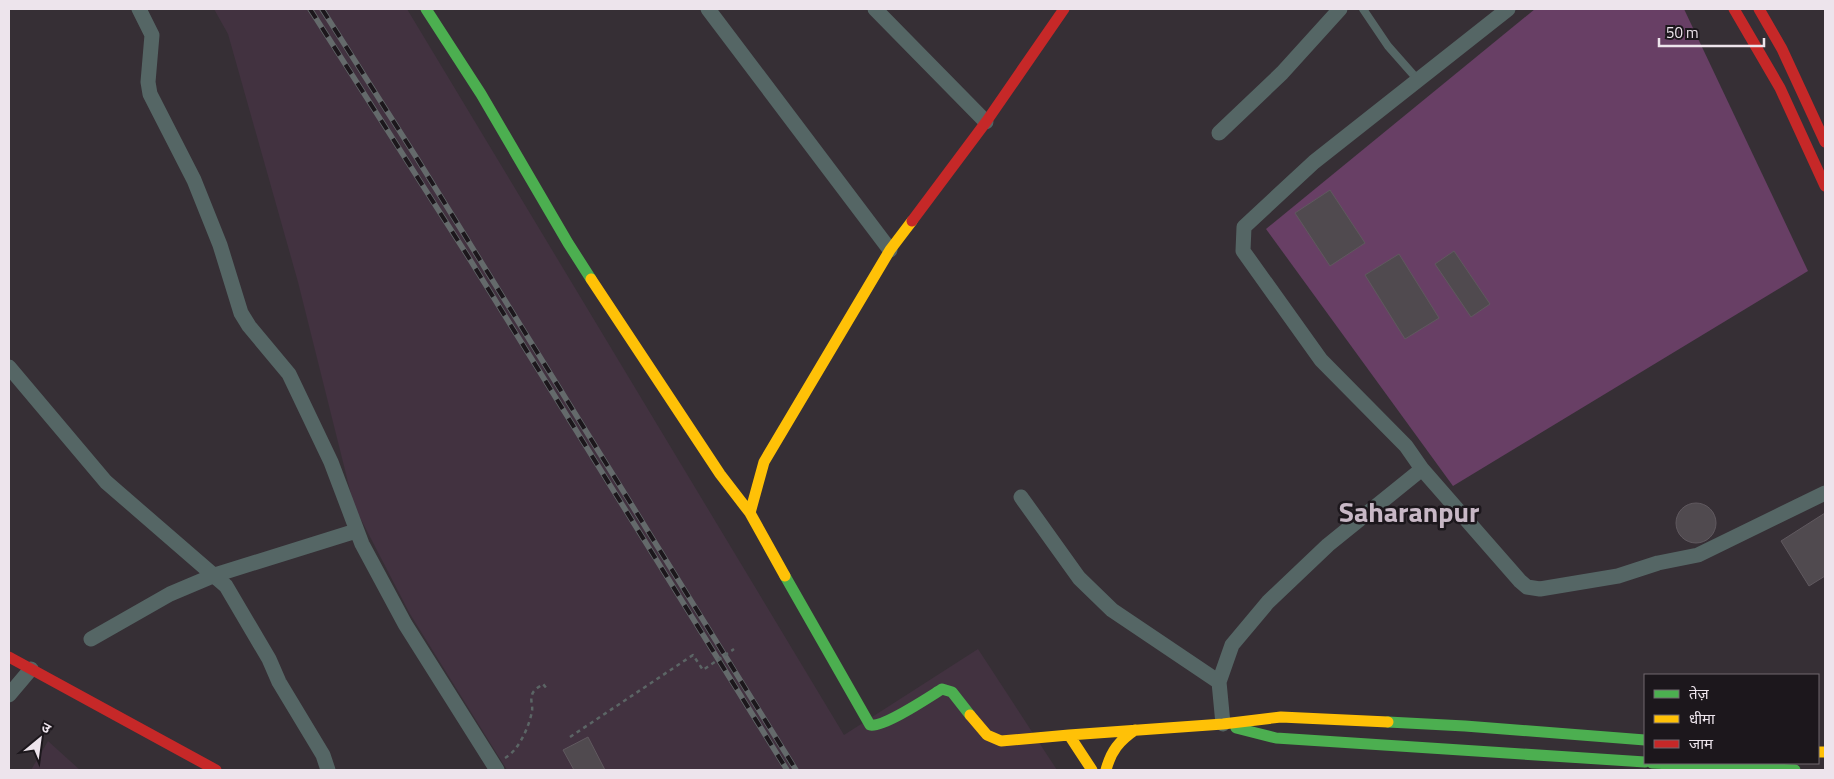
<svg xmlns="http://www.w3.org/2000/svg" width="1834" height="779" viewBox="0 0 1834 779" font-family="'Titillium Web','Noto Sans Devanagari',sans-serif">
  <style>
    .built { fill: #423240 }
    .green { fill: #683f65 }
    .building { fill: #504a4f; stroke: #60595f }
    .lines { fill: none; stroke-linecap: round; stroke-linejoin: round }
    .path { stroke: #5b6565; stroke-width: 2.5; stroke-dasharray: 4 4; stroke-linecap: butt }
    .lane { stroke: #556665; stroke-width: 8 }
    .street { stroke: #556665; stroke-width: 15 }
    .fast { stroke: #4caf50; stroke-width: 11 }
    .slow { stroke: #ffc107; stroke-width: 11 }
    .jam { stroke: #c62828; stroke-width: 11 }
    .rail-casing { stroke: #646a6b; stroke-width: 5.5 }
    .rail { stroke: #1c171c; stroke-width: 4; stroke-dasharray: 11; stroke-linecap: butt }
    .path-bridge { stroke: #5b6565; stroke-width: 2.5; stroke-dasharray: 4 4; stroke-linecap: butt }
    .labels { text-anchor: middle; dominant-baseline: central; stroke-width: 5; stroke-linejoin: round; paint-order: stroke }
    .town-label { font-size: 28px; font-weight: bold; fill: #c8b8c6; stroke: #1c171c }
  </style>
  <rect width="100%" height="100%" fill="#362f35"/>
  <path class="built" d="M214,9H407L844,735L978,649L1057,770H507L410,614L354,506L298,282L228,34Z
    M48,741L80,770H31Z"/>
  <path class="green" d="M1535,9H1684L1808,271L1453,486L1266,229Z"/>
  <path class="building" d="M1330,190L1365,243L1330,266L1295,213Z
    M1454,251L1490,304L1471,317L1435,264Z
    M1399,254L1439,318L1405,339L1365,275Z
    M1676 523a20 20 0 1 1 40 0a20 20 0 1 1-40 0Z
    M1825,513V576L1809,586L1781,541Z
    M588,737L605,770H574L563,750Z"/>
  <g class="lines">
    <path class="path" d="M505,758C519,750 529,727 532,711C533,706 530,700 532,695C533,690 539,687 543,684L548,690"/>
    <path class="lane" d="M1363,9L1388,46L1418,80"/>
    <path class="street" d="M139,9L152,35L148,82L150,94L194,180L220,245L241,313L249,326L289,374L331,462L362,544L405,624L497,770
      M708,9L890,250
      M875,9L986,122
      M1219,133L1282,73L1340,9
      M9,367L106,482L226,586L269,659L279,682L323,755L328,770
      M1422,469L1520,581L1527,587L1540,589L1618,576L1658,563L1698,555L1825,493
      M1021,497L1079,578L1112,610L1219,682
      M91,639L170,594L215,575L356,531
      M9,695L31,669
      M1223,724L1219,682L1232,645L1268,602L1328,545L1422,469L1406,446L1321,360L1243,251L1244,227L1314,162L1508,9"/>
    <path class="fast" d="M426,9L481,94L568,243L591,279
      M785,576L870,725C883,728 929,697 942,689L952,692L970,715
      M1388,722L1465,726L1645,740
      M1236,728L1276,738L1645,762
      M1652,763L1795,770"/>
    <path class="slow" d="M591,279L720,474L750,513
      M785,576L750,513L764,462L890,250L912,221
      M970,715L987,735L1001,741L1069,735
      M1818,752H1825
      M1092,770L1069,735L1223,724L1281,717L1388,722
      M1106,770C1111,751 1119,741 1135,730"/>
    <path class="jam" d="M1734,9L1780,88L1825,186
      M1759,9L1782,49L1825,142
      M912,221L986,122L1064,9
      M9,657L216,770"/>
    <defs>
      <path id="rail" d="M310,9L469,258L787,770
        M322,9L418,160L796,770"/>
    </defs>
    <use href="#rail" class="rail-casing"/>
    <use href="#rail" class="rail"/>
    <path class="path-bridge" d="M570,737L693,655L703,670L734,649"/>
  </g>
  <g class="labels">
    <g class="town-label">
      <text x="1409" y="511">Saharanpur</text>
    </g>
  </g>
  <rect width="1834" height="779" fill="none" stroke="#ede4ec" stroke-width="20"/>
  <rect x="1644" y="674" width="175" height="90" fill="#1c171c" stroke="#70696f"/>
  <rect x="1654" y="690" width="25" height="8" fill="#4caf50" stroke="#70696f"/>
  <text x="1689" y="699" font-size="15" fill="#ede4ec">तेज़</text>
  <rect x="1654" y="715" width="25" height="8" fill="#ffc107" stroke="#70696f"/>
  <text x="1689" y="724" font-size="15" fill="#ede4ec">धीमा</text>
  <rect x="1654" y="740" width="25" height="8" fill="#c62828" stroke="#70696f"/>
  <text x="1689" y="749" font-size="15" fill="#ede4ec">जाम</text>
  <g transform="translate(40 739) rotate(29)" stroke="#1c171c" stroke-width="4" paint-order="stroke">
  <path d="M0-4L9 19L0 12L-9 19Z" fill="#ede4ec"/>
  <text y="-8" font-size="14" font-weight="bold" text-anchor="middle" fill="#ede4ec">उ</text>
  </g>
  <path d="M1659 38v8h105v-8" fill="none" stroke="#ede4ec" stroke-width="2.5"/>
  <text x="1666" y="38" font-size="15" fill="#ede4ec" stroke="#1c171c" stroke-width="4" paint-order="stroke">50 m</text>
</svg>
